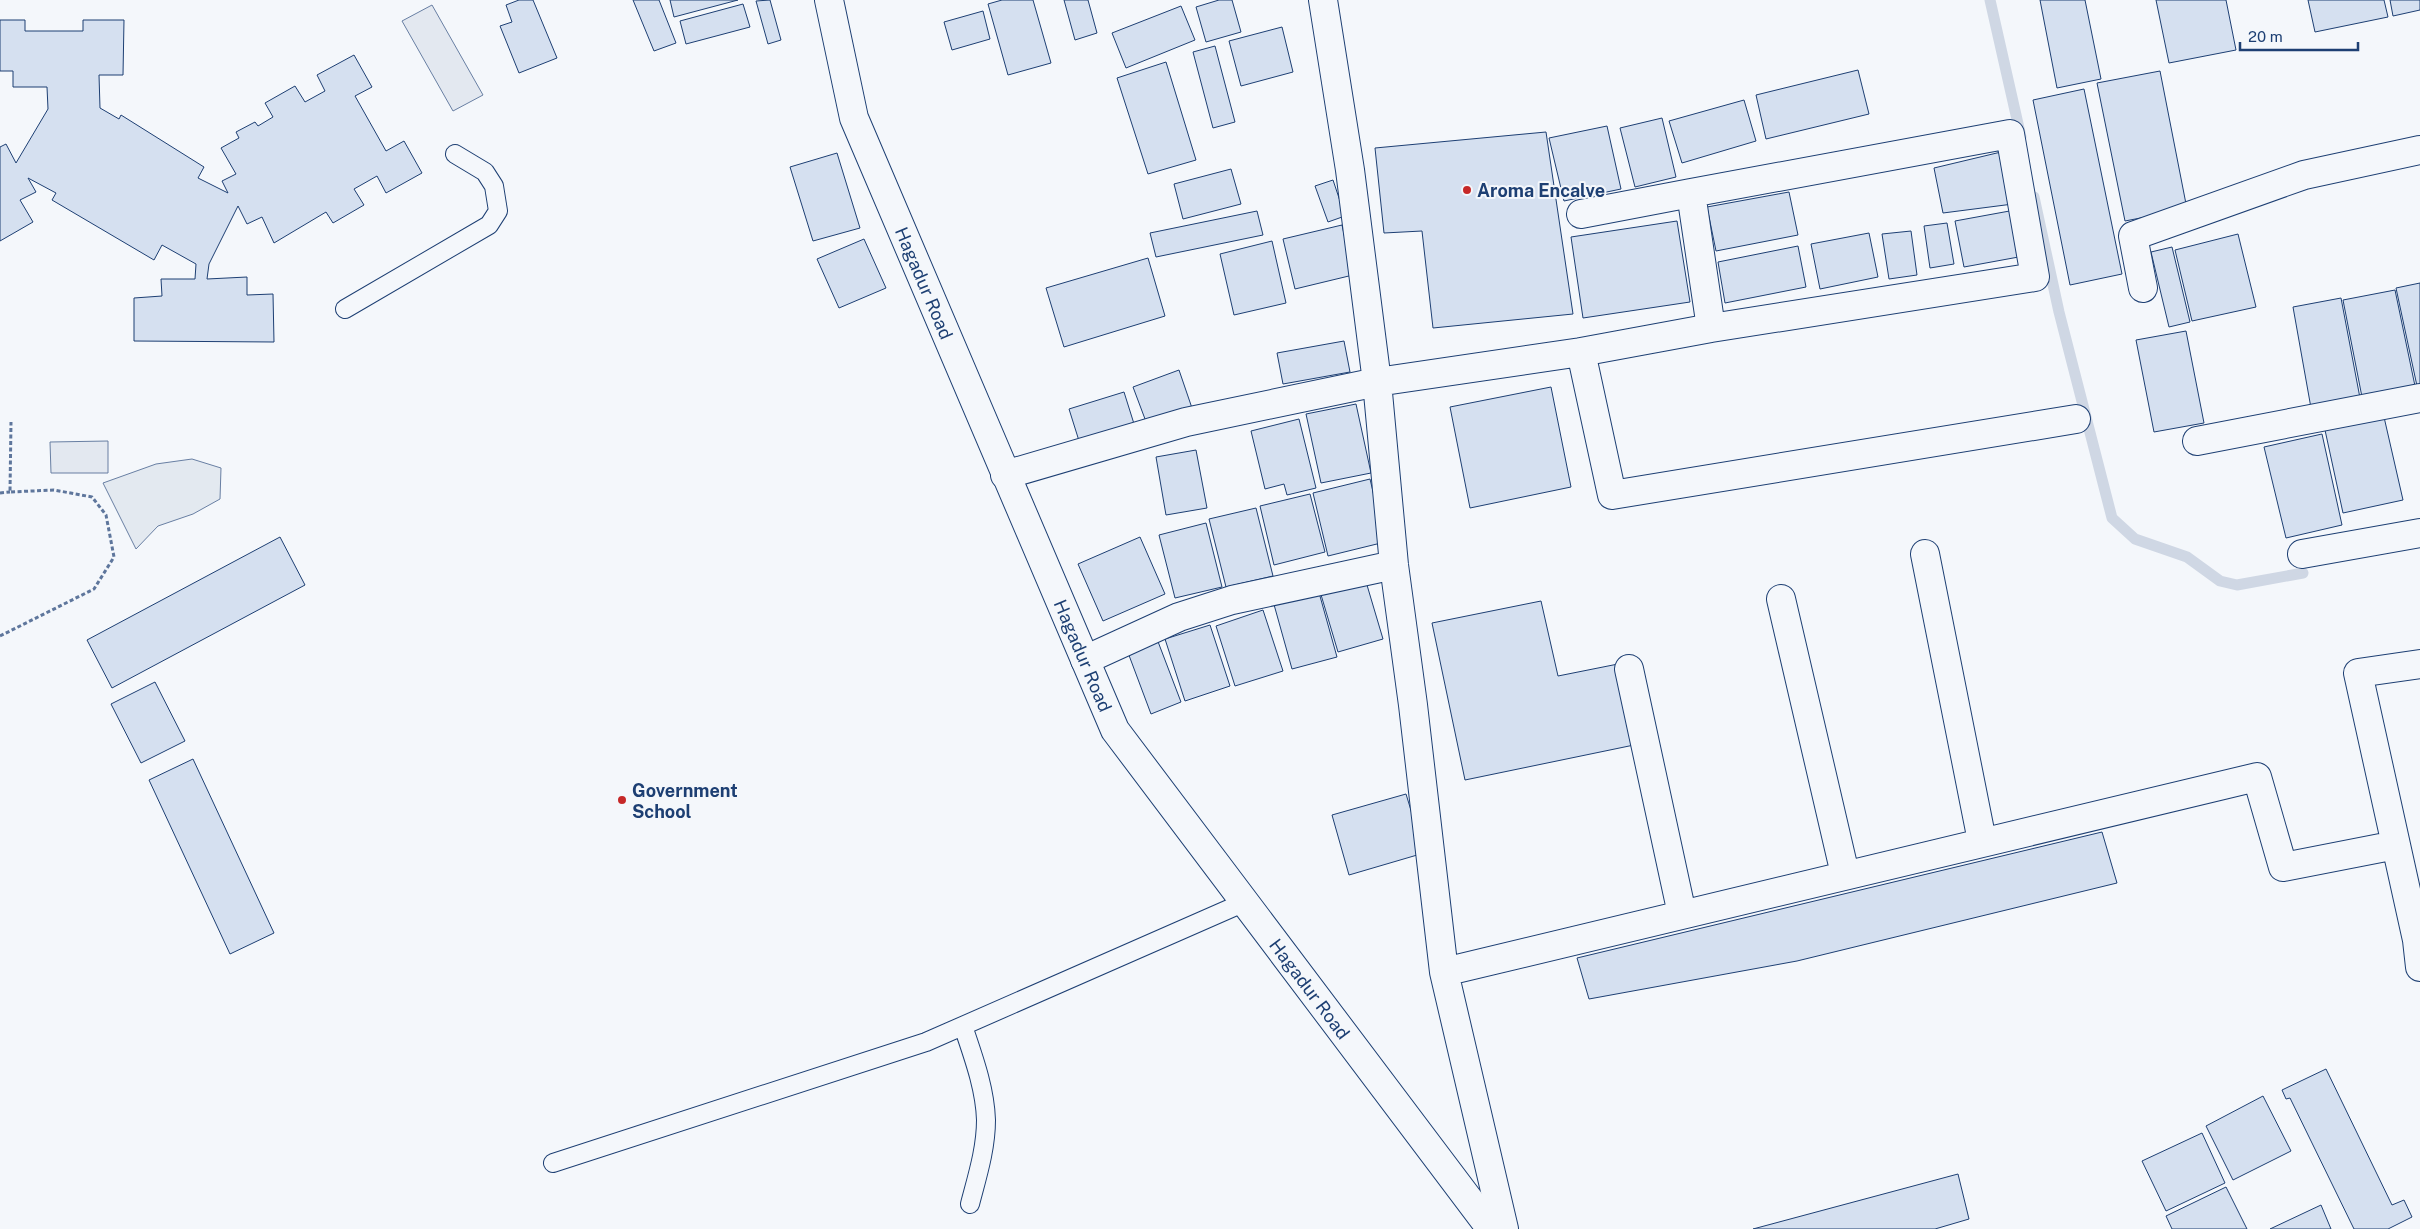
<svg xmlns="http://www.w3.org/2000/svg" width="2420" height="1229" viewBox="0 0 2420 1229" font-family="'Public Sans',sans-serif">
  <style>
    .green { fill: #e3e9f0; stroke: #687fa3 }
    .parking { fill: #e3e8f0; stroke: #687fa3 }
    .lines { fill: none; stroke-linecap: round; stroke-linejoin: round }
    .stream { stroke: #cfd7e4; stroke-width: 11 }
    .building { fill: #d5e0f0; stroke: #1d3f73 }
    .lane-casing { stroke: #1d3f73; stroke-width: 20 }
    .street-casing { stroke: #1d3f73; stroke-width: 30 }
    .secondary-casing { stroke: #1d3f73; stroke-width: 30 }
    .path { stroke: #5e769c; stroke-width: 3; stroke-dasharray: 4 2.5; stroke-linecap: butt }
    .lane { stroke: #f4f7fb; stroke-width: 18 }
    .street { stroke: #f4f7fb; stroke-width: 28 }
    .secondary { stroke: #f4f7fb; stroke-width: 28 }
    .poi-dot { fill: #c62828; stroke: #f4f7fb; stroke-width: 2 }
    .labels { text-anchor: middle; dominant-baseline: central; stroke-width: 4; stroke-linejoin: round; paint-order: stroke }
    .poi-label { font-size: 18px; font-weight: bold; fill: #1d3f73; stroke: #f4f7fb; text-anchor: start }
    .street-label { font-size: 18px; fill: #1d3f73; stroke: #f4f7fb }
  </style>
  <rect width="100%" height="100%" fill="#f4f7fb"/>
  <path class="green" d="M192,459L221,468L220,499L193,514L158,526L136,549L103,483L156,464Z"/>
  <path class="parking" d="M432,5L483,95L453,111L402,21Z
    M108,441V473H51L50,442Z"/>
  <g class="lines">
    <path class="stream" d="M1990,0L2021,137
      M2034,197L2059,312L2112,518L2135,539L2187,557L2220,581L2237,585L2303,573"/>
  </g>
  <path class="building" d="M519,0H533L557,58L519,73L500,26L512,22L506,5Z
    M633,0H659L676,43L654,51Z
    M670,0H738L674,17Z
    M770,0L781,40L768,44L756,1Z
    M1002,0H1033L1051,63L1008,75L988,4Z
    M1064,0H1088L1097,33L1075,40Z
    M1219,0H1232L1241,32L1206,42L1196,7Z
    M2040,0H2085L2101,79L2057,88Z
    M2156,0H2226L2236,50L2169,63Z
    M2308,0H2384L2388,17L2315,32Z
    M2390,0H2420V10L2393,16Z
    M743,4L750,27L686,44L680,21Z
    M1181,6L1195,40L1126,68L1112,33Z
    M983,11L990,39L952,50L944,22Z
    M0,20H25V31H83V20H124L123,75H99L100,108L119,119L121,115L204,167L198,178L228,193L222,181L236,174L221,148L239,138L236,132L255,122L258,126L273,117L265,103L295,86L305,102L325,91L317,75L354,55L372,87L355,96L386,151L404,141L422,173L386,193L377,176L354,189L364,205L333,223L326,212L274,243L262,217L247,224L238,206L209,264L207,279L247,277V295L273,294L274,342L134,341V298L162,296L161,279H195L196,264L162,245L154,260L52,200L56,193L28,178L36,192L20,200L33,222L0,241V147L6,144L16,163L48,109L47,87H13V71H0Z
    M1282,27L1293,72L1241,86L1229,41Z
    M1215,46L1235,122L1213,128L1193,52Z
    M1166,62L1196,160L1148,174L1117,78Z
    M1858,70L1869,114L1766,139L1756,95Z
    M2160,71L2187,209L2125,221L2097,83Z
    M2084,89L2122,274L2070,285L2033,100Z
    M1744,100L1756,141L1682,163L1669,121Z
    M1662,118L1676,177L1635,187L1620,128Z
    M1607,126L1621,189L1564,201L1549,138Z
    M1546,132L1573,314L1433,328L1422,231L1384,233L1375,148Z
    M2001,152L2013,204L1943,213L1934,168Z
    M837,153L860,228L813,241L790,167Z
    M1231,169L1241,204L1183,219L1174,184Z
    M1333,180L1345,216L1328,222L1315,186Z
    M1789,192L1798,235L1716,251L1707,207Z
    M2015,210L2024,256L1964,267L1955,221Z
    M1257,211L1263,235L1156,257L1150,233Z
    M1677,221L1690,302L1583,318L1571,237Z
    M1947,223L1954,264L1930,268L1924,226Z
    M1342,225L1353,275L1295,289L1283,239Z
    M1911,231L1917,275L1889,279L1882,234Z
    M1869,233L1878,277L1820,289L1811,244Z
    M2238,234L2256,307L2192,321L2175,250Z
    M864,239L886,288L839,308L817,259Z
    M1272,241L1286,303L1234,315L1220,254Z
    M1798,246L1806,287L1725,303L1718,262Z
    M2172,247L2190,322L2169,327L2151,252Z
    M1148,258L1165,316L1064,347L1046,288Z
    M2420,283V385L2417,386L2396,288Z
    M2395,290L2415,386L2362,397L2343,300Z
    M2341,298L2360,398L2311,408L2293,307Z
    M2186,331L2204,423L2154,432L2136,340Z
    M1344,341L1350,372L1283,384L1277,353Z
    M1179,370L1193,411L1148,427L1133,387Z
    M1551,387L1571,487L1470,508L1450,407Z
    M1124,392L1135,427L1080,444L1069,409Z
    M1356,404L1371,473L1321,483L1306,414Z
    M2384,417L2403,500L2343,513L2325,430Z
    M1299,419L1316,488L1287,495L1284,484L1265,489L1251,431Z
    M2322,434L2342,525L2286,538L2264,447Z
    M1196,450L1207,508L1166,515L1156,457Z
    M1370,479L1385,542L1328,556L1313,493Z
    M1310,494L1325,552L1274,565L1260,506Z
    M1256,508L1273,576L1226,587L1209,519Z
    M1206,523L1222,587L1175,598L1159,535Z
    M280,537L305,585L112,688L87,640Z
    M1140,537L1165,594L1103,621L1078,564Z
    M1364,575L1383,639L1338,652L1319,588Z
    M1318,589L1337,657L1292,669L1273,601Z
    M1541,601L1558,676L1618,664L1634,745L1465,780L1432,623Z
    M1263,610L1283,671L1235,686L1216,626Z
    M1210,625L1230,686L1185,701L1165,639Z
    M1157,639L1181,702L1151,714L1127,650Z
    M155,682L185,741L141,763L111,704Z
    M193,759L274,933L230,954L149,780Z
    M1406,794L1424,853L1349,875L1332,815Z
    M2102,832L2117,883L1797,961L1589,999L1577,958Z
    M2326,1069L2392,1205L2404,1200L2412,1217L2388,1229H2354L2290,1098L2286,1099L2282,1090Z
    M2263,1096L2291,1151L2233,1180L2206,1126Z
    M2202,1133L2225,1183L2166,1211L2142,1161Z
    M1958,1174L1969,1219L1935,1229H1753Z
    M2226,1187L2247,1229H2172L2166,1216Z
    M2321,1205L2331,1229H2270Z"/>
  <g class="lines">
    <defs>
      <path id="lane" d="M345,309L489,225L498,211L494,186L485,172L455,154
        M963,1026C973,1056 985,1088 986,1120C986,1149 977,1177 970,1204
        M553,1163L926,1042L1245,902"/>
      <path id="street" d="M1323,0L1350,170L1377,382L1394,565L1413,705L1444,972L1504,1229
        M1581,214L1691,193
        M2143,288L2133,236L2304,175L2420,150
        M1581,352L1612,495L2076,419
        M2197,441L2420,398
        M1005,475L1186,422L1377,382L1581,352L1711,328L2035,277L2010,134L1691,193L1711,328
        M1925,554L1982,841
        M2302,554L2420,533
        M1781,599L1845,874
        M1085,660L1179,617L1232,600L1394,565
        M2420,664L2358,673L2417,940L2420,967
        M1629,669L1682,914
        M1444,972L2257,777L2283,867L2396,845"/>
      <g id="secondary">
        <path id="s1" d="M829,0L854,118L1115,730L1491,1229"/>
      </g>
    </defs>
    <use href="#lane" class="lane-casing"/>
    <use href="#street" class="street-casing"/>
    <use href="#secondary" class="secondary-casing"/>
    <path class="path" d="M0,493L10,492
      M0,636L94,589L114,557L106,515L92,497L54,490L10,492L11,422"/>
    <use href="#lane" class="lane"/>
    <use href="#street" class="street"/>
    <use href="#secondary" class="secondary"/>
  </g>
  <g class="poi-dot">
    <circle cx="1467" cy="190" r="5"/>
    <circle cx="622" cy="800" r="5"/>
  </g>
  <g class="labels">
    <g class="poi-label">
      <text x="1477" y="190">Aroma Encalve</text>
      <text x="632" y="790">Government<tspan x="632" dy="21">School</tspan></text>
    </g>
    <g class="street-label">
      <text stroke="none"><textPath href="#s1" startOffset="300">Hagadur Road</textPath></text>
      <text stroke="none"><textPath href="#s1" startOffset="705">Hagadur Road</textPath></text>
      <text stroke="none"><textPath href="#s1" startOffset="1110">Hagadur Road</textPath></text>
    </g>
  </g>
  <path d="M2240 42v8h118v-8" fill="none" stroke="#1d3f73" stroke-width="2.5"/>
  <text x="2248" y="42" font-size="15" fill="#1d3f73" stroke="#f4f7fb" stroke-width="4" paint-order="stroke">20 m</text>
</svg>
